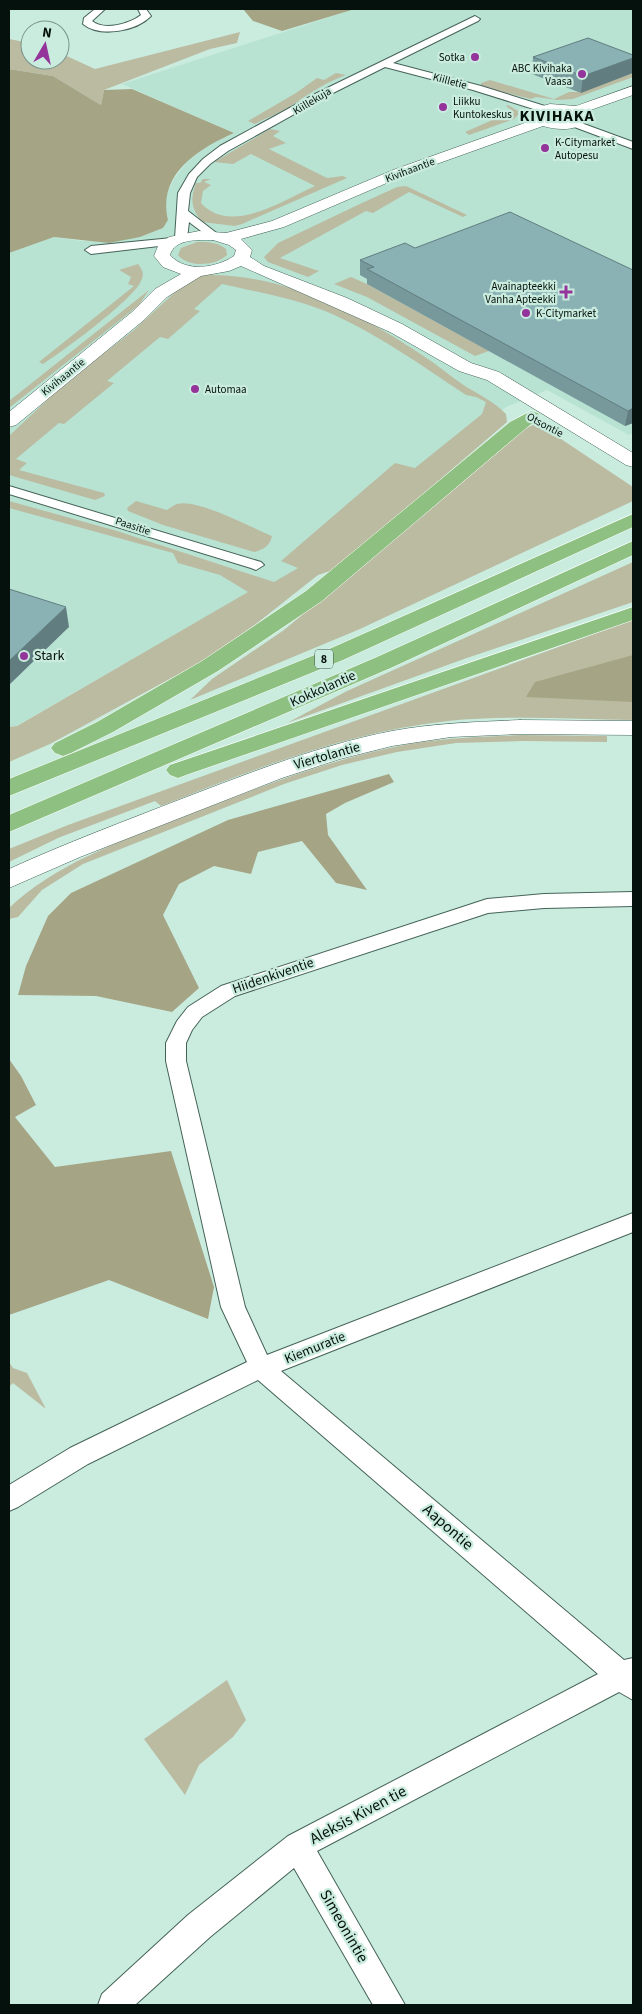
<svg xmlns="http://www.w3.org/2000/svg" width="642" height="2014" viewBox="0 0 642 2014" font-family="'Source Sans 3',sans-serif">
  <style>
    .built { fill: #b8e3d3 }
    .green { fill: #bbbba2 }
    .forest { fill: #a5a586 }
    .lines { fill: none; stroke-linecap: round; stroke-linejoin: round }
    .street-casing { stroke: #456358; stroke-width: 2 }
    .secondary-casing { stroke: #456358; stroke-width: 1 }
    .highway-casing { stroke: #fff; stroke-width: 1 }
    .street { fill: #fff; fill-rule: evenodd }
    .secondary { fill: #fff; fill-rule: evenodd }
    .highway { fill: #8ec081; fill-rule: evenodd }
    .wall { fill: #77999c }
    .shaded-wall { fill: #617d7f }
    .building { fill: #8ab2b5; stroke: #617d7f }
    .poi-dot { fill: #94339a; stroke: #caecdf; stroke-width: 2 }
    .labels { text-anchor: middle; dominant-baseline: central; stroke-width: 4.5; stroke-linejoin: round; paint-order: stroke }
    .far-poi-label { font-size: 11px; fill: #05110c; stroke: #caecdf; text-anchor: start }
    .far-street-label { font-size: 11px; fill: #05110c; stroke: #caecdf }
    .shield { fill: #caecdf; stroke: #40534b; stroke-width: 1 }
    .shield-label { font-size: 12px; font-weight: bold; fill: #05110c }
    .poi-label { font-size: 14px; fill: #05110c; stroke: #caecdf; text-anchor: start }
    .street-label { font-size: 14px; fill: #05110c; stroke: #caecdf }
    .far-district-label { font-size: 16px; font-weight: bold; letter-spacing: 1px; fill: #05110c; stroke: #caecdf }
    .near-street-label { font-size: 16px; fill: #05110c; stroke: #caecdf }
  </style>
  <rect width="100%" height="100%" fill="#caecdf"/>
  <path class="built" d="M355,9H633V433L629,435L547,390L506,407L321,563L288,585L249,592L16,726L9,727V253L54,237L82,241L140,237L163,228L168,220L165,205L167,193L174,179L186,163L206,146L234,133L122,84Z"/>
  <path class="green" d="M240,32L237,43L210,49L104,90L101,105L53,76L9,69V39L30,43V60H60V53L95,69Z
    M336,73L346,75C327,82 311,92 294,104C282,112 268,117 255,124L248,121L296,93L317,78L324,80Z
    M633,73V77L573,99L558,100L536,97L531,99L481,87V83L490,80L554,99L569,92H581Z
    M508,105L518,111V115L514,119L469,135L465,132L513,111L506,106Z
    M270,129L280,131L273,136L286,143L269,149L327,178L343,176L347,178L242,224L235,226L202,222C191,208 190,199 196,183H200L203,179H211L204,182L211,185L203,191L201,203C231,236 283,200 315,186L251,154L233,164L214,162Z
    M406,186L467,215L463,217L409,192L373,213L366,211L280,258L319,271L308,277L268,262L264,257L278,243L362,203L397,187Z
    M197,242C208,242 218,242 226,249L227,255C216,266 188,268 178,255L181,248Z
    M138,264C142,269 145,274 141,281C134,299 62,352 43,364L39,362L134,286L128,284L131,277L119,270Z
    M211,275C286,275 361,314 422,355C436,364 449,375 462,384C477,394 494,401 506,414L507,422L336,569L318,575L223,650L50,744L9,762V727L17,726L248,592L220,575L178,563L173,553L9,508V501L117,531L274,582L298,568L281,561L395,463L415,468L482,414L486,402L476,397L466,395C421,365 375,332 325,311C292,298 256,292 222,284L194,309L200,311L168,339L160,337L107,381L114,383L64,424L59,423L16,459L27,463L19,470L104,493L105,496L95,500L9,475V436L63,385L134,330L187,281L197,276Z
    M351,277L367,284L489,351L475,356L367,297L334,284Z
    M149,290L139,305L9,408V401Z
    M533,425H540L633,487V501L360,629L190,700L212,679L284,630L524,429Z
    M136,501L167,510C170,508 174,505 177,504C197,498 252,528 272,536C270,546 263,550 254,552L163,525L128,511L127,508Z
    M633,562V602L464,659L287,723L347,691Z
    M633,620V720C572,719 509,715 448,721C347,732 255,769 161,806L155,801L58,838L9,862V849L68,825Z
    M522,735L607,736V742L523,741L456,743L397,752L342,765L284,784L83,864L42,890L18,917L9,919V908C56,864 116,843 175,820C247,792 318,763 394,747C436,738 479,737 522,735Z
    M9,1362L13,1368L27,1373L46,1409L13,1383L9,1387Z
    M227,1680L246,1720L233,1737L199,1765L185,1795L144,1739Z"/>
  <path class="forest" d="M243,9H355L282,31L253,21Z
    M9,69L53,76L101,105L104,90L132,89L234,133C198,149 157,174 168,220L163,228L140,237L109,243L54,237L9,253Z
    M633,655V702L526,697L535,682Z
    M389,774L394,782L345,803L326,814L328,835L367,890L336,883L302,841L258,852L251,874L214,866L179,884L163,915L199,988L172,1012L96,996L18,995L26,966L48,916L71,893L228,820Z
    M9,1059L21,1076L36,1105L15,1117L55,1167L171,1151L214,1287L208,1319L109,1280L9,1315Z"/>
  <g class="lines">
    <defs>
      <path id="street" d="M95,9H105L92,21C104,31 129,24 141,15L138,9H146L151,16C137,31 100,38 83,24L84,18Z
        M475,16L480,19L478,21L393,63L481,86L548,107V111H540L473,90L385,67L325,97L228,151L210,164L197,177L190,193L188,211L219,235L217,237H209L189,222L187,238L181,241L177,240L175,238L178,193L189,174L203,159L220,146L317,93Z
        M573,120L633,142V149L569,125L568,123Z
        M172,238L178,242L176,244L91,254L85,250L91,246Z
        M9,486L261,562L264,565L256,570L251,568L9,494Z
        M633,892V906L544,908L488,913L235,996L202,1017L192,1030L186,1043V1061L245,1307L267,1355L633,1213V1232L281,1371L624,1660L633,1658V1700L619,1692L317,1851L405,2005H373L294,1868L210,1937L135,2005H98L102,1994L188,1915L288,1836L598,1674L258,1380L88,1464L18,1507L9,1511V1485L70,1448L247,1362L221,1307L166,1061V1043L177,1021L188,1007L221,986L487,899L544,894Z"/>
      <path id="secondary" d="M633,86V95L585,112L588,119C578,132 557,130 543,126L403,176L284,227L241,239L252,250L250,257L264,266L347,298L402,324L471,363L499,372L633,453V467L626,465L487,380L459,371L390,332L241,266L229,271L201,276L167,297L144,320L16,425L9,427V412L132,312L155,289L181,274L163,267L154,256L158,246L169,237L199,231L226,233L272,221L393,170L533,120L531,116L535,108L550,104L576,106ZM551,112L567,113L573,117L560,120L545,116ZM213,240L229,245L236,250L234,256C216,268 186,273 170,255C175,238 199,240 213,240Z
        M520,720L633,721V735L520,734L451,737L392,746L340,759L282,778L80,857L9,888V869C66,843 125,821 184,798C252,772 320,745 392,731C435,723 477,722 520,720Z"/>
      <path id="highway" d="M531,411L538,413L540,417L524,430L322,601L218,671L113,732L71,753L63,756L55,753L51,748L55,743L97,722L202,661L306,591L510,422Z
        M633,514V527L343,660L9,796V779L327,650Z
        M633,541V555L393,667L9,832V815L377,657Z
        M633,607V620L186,775L178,778L170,775L166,770L170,765Z"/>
    </defs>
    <use href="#street" class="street-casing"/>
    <use href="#secondary" class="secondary-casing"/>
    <use href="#highway" class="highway-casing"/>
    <use href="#street" class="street"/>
    <use href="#secondary" class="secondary"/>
    <use href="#highway" class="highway"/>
  </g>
  <path class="wall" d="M633,55L581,93L532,74L533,57Z
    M415,248L633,270V423L625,426L367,284V279L360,275V260Z"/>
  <path class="shaded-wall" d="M633,58V73L581,93L583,76Z
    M633,408V423L625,426L628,411Z
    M66,607L69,627L9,685V661Z"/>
  <path class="building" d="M588,38L633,55V58L583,76L533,57Z
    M510,212L633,270V408L628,411L367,269L374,267L360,260L405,243L415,248Z
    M9,589L66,607L9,661Z"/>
  <g class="poi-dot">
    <circle cx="475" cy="57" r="5"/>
    <circle cx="582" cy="74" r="5"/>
    <circle cx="443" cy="107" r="5"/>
    <circle cx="545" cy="148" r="5"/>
    <path d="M563.5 284.5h5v5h5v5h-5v5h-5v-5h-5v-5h5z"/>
    <circle cx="526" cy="313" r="5"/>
    <circle cx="195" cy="389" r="5"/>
    <circle cx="24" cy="656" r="5"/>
  </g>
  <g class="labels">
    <g class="far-poi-label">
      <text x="465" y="57" text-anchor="end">Sotka</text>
      <text x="572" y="68" text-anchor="end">ABC Kivihaka<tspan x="572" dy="13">Vaasa</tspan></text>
      <text x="453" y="101">Liikku<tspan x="453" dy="13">Kuntokeskus</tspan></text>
      <text x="555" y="142">K-Citymarket<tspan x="555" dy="13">Autopesu</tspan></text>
      <text x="556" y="286" text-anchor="end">Avainapteekki<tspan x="556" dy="13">Vanha Apteekki</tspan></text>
      <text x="536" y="313">K-Citymarket</text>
      <text x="205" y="389">Automaa</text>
    </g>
    <g class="far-street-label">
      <text transform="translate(450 81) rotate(15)">Kiilletie</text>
      <text transform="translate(312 101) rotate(-31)">Kiillekuja</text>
      <text transform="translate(410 170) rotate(-21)">Kivihaantie</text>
      <text transform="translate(63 377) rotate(-39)">Kivihaantie</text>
      <text transform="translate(545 425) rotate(28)">Otsontie</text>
      <text transform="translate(133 526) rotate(18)">Paasitie</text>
    </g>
    <rect class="shield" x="315" y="649.5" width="18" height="19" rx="4"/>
    <g class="shield-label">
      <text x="324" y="659">8</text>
    </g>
    <g class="poi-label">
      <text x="34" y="656">Stark</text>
    </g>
    <g class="street-label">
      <text transform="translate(323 689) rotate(-24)">Kokkolantie</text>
      <text transform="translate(327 756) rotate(-16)">Viertolantie</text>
      <text transform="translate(273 976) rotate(-19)">Hiidenkiventie</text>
      <text transform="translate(315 1348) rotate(-22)">Kiemuratie</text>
    </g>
    <g class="far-district-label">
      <text x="557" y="116">KIVIHAKA</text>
    </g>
    <g class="near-street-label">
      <text transform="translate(448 1527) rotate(41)">Aapontie</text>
      <text transform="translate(358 1815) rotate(-28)">Aleksis Kiven tie</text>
      <text transform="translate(344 1926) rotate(60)">Simeonintie</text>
    </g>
  </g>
  <rect width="642" height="2014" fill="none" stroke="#05110c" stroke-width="20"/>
  <g transform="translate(45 45) rotate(9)"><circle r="24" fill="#caecdf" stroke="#7b948b"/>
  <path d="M0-4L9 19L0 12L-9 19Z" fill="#94339a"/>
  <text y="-8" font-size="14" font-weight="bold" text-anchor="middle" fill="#05110c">N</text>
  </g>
</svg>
